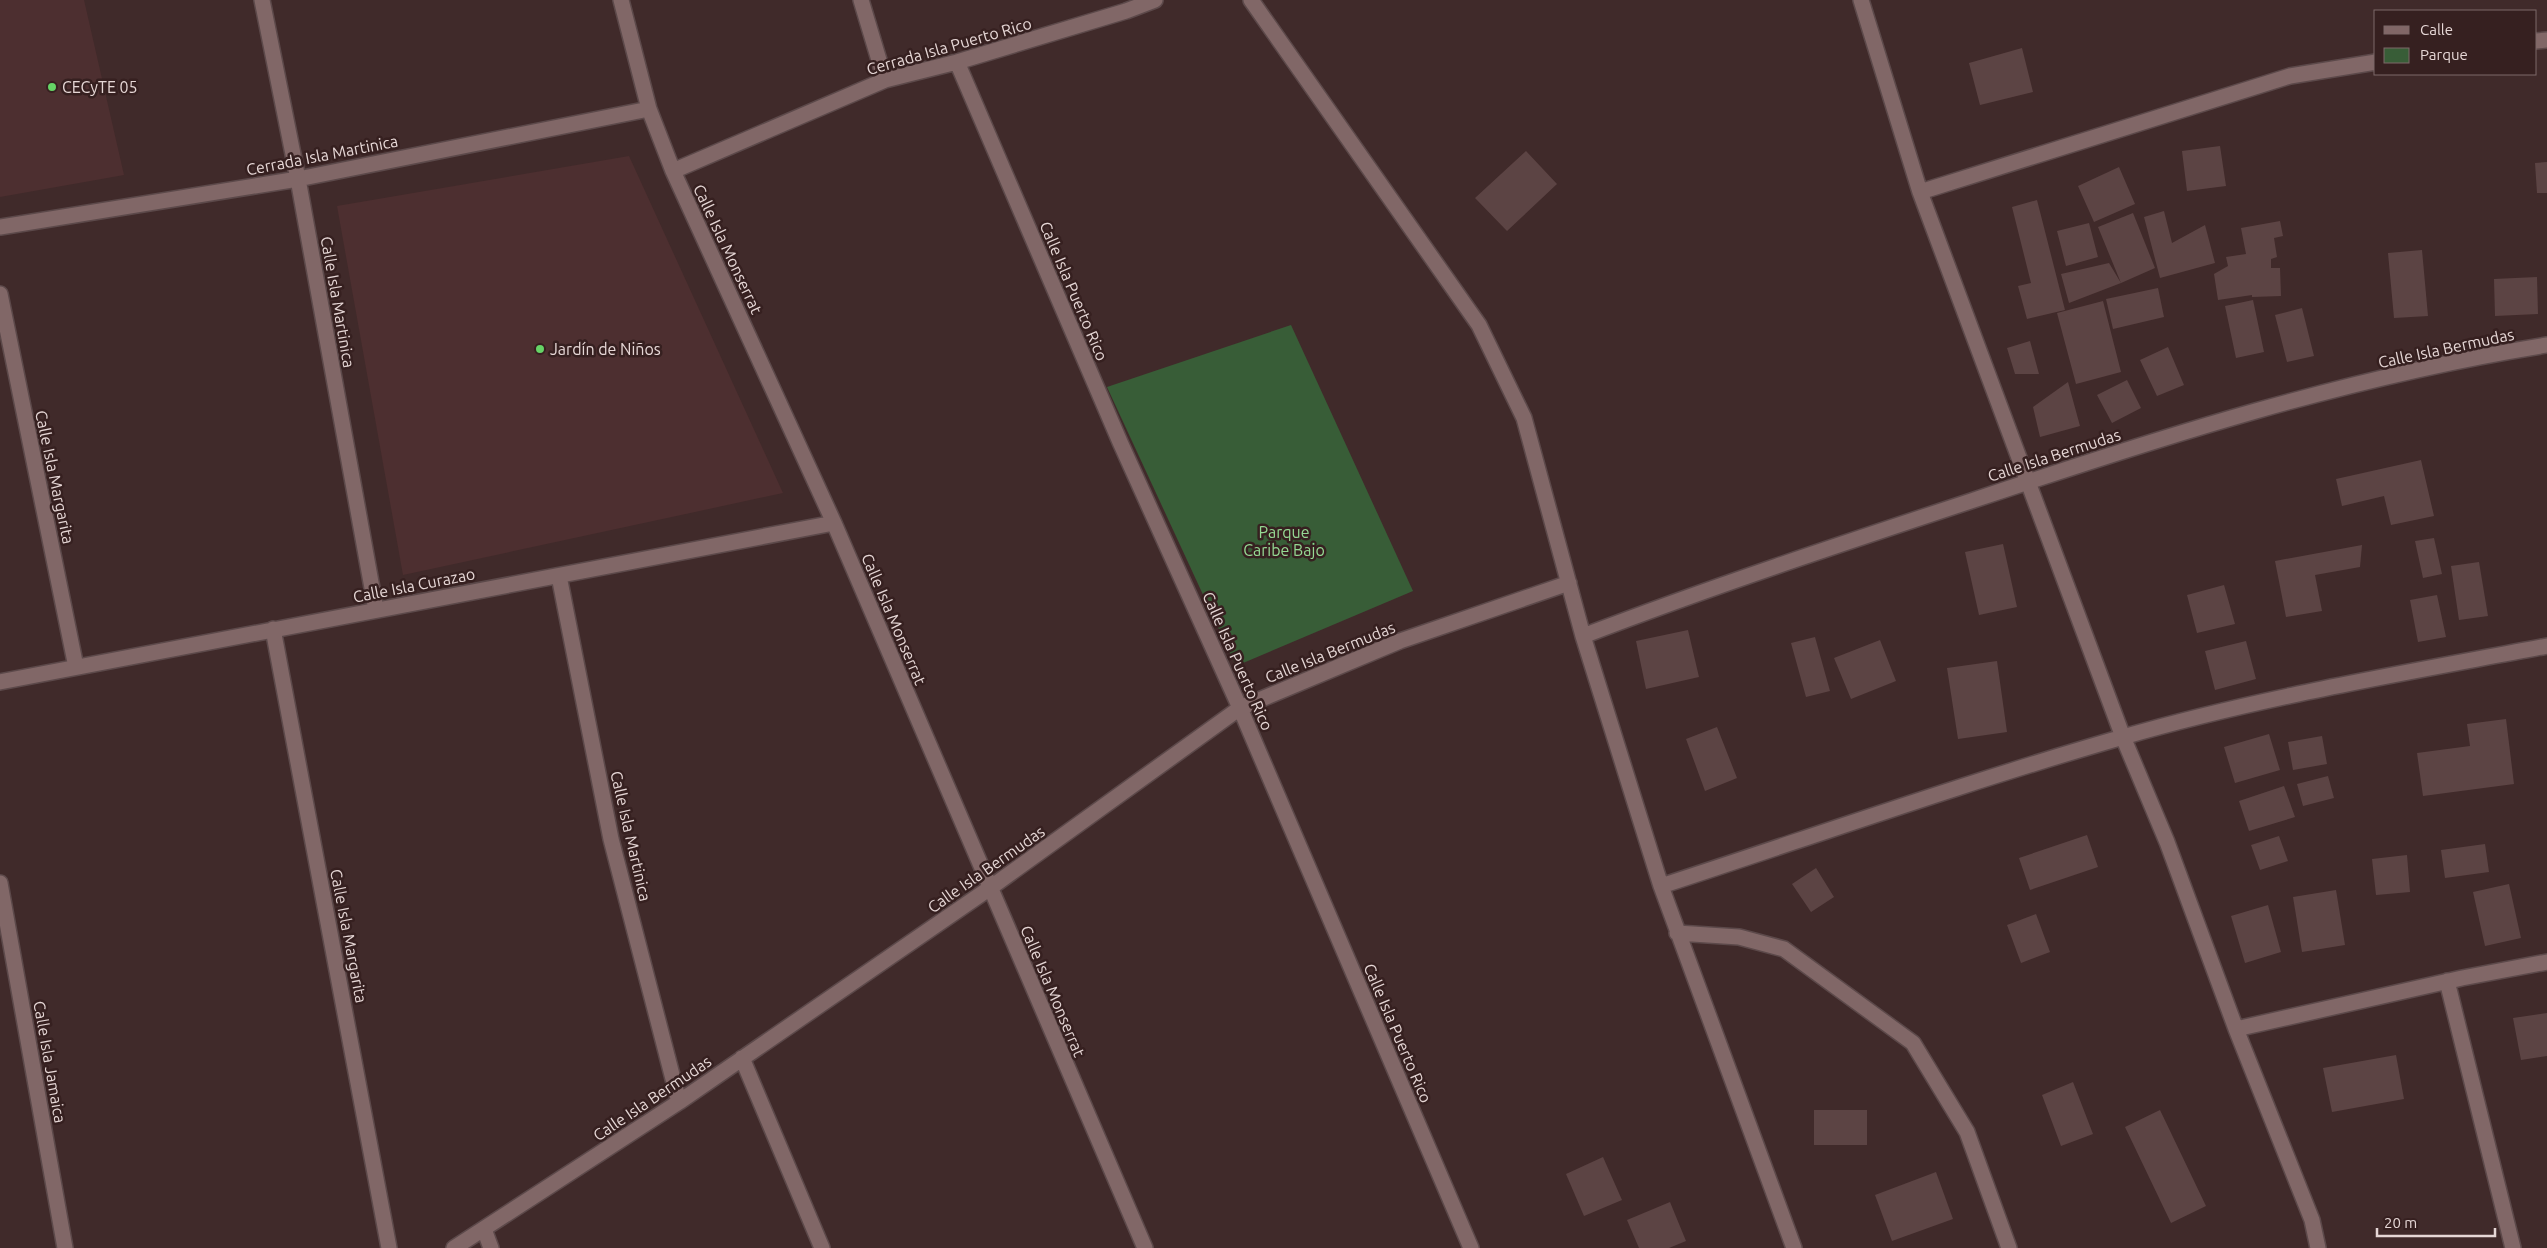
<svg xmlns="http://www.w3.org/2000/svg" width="2547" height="1248" viewBox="0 0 2547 1248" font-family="Ubuntu,sans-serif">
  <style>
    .built { fill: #4d2f30 }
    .green { fill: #385d37 }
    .building { fill: #5c4444 }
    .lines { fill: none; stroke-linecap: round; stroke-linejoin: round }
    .street-casing { stroke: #5c494a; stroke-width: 18 }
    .street { stroke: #816767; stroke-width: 15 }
    .poi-dot { fill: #66d466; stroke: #362020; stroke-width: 2 }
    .labels { text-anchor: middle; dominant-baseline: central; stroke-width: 5; stroke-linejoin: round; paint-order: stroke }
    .street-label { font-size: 16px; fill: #e6d7d6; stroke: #362020 }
    .poi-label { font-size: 16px; fill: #e6d7d6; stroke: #362020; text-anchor: start }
    .park-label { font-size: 16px; fill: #95d993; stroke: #362020 }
  </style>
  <rect width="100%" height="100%" fill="#402a2a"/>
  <path class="built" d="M0,0H84L124,175L0,197Z
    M629,156L783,493L403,575L337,206Z"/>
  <path class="green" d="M1291,325L1413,591L1236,666L1107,387Z"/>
  <path class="building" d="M2022,48L2033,92L1980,105L1969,63Z
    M2220,146L2226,186L2187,191L2182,151Z
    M1526,151L1557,184L1507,231L1475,198Z
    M2547,162V193H2537L2535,163Z
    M2119,167L2135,204L2094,222L2078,186Z
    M2037,200L2065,310L2027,319L2018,286L2031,283L2012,207Z
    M2164,211L2172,243L2205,225L2215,263L2160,278L2144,217Z
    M2133,213L2155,268L2121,283L2069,303L2061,274L2109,263L2121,283L2098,227Z
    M2280,221L2283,236L2274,238L2277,257L2271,259V268H2280L2281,296L2252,297V295L2218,300L2214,274L2228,266L2226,257L2246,254L2241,228Z
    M2089,223L2098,257L2066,266L2057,231Z
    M2422,250L2428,316L2394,318L2388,253Z
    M2537,277L2538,314L2495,316L2494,279Z
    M2158,288L2164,317L2113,329L2106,299Z
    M2253,300L2264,352L2236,358L2225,306Z
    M2103,301L2121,372L2076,384L2057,313Z
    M2302,308L2314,356L2287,362L2275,315Z
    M2030,341L2039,374H2015L2007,348Z
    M2168,347L2184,385L2157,396L2140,360Z
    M2127,380L2141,408L2112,423L2097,395Z
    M2068,382L2080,426L2040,437L2033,407Z
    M2421,460L2434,516L2391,525L2384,496L2342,506L2336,479Z
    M2434,538L2442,574L2423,578L2415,541Z
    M2003,544L2017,607L1979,615L1965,552Z
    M2362,545L2360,567L2315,575L2322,611L2286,617L2275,561Z
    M2479,562L2488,616L2459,620L2451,566Z
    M2224,585L2235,624L2197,633L2187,595Z
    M2437,595L2446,637L2418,642L2410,600Z
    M1688,630L1699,677L1646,689L1636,641Z
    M1815,637L1830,691L1806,697L1791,643Z
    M1880,640L1896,681L1851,699L1834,658Z
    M2246,641L2256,679L2215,690L2205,651Z
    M1997,661L2007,732L1958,739L1947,668Z
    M2506,719L2514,784L2423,796L2417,753L2470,746L2467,724Z
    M1717,727L1737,778L1705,791L1686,739Z
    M2269,734L2280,770L2235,783L2224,747Z
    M2322,736L2327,764L2293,770L2288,742Z
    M2328,776L2334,798L2303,806L2297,784Z
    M2284,786L2295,817L2249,831L2239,801Z
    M2087,835L2098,867L2030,890L2019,858Z
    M2279,836L2288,861L2260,870L2251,845Z
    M2485,844L2489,872L2445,878L2441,850Z
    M2407,855L2410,892L2376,895L2372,859Z
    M1816,868L1834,897L1811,912L1792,884Z
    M2509,884L2521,938L2485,946L2473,892Z
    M2336,890L2345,945L2302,952L2293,897Z
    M2268,905L2281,952L2245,963L2231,916Z
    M2036,914L2050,952L2021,963L2007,925Z
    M2547,1013V1056L2521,1060L2513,1018Z
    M2396,1055L2404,1099L2332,1112L2323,1068Z
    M2073,1082L2093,1134L2061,1146L2042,1095Z
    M1814,1110H1867V1145H1814Z
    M2160,1110L2206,1206L2171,1223L2125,1127Z
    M1603,1157L1622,1200L1584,1216L1566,1174Z
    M1936,1172L1953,1219L1892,1241L1875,1195Z
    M1670,1202L1686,1241L1669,1248H1639L1627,1220Z"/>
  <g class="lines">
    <defs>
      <path id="street" d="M262,0L298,179L376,610
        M621,0L649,109L673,171L834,523L1145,1248
        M861,0L885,80
        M1251,0L1479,325L1524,418L1583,636L1661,886L1794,1248
        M1861,0L1920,192L2123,737L2167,842L2236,1029L2312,1220L2318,1248
        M2536,41L2547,40
        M957,62L1120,442L1240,708L1471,1248
        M673,171L885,80L957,62L1126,11L1155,0
        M1920,192L2290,76L2376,62
        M0,227L298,179L649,109
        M0,294L76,667
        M559,576L611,839L679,1102
        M273,629L389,1248
        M1583,636C1711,587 1841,544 1971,501C2158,438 2351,376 2547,345
        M0,682L834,523
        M0,883L65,1248
        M1661,886C1814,836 1967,782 2123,737C2261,697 2405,673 2547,646
        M1677,933L1739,937L1784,949L1913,1043L1967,1132L2009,1248
        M2447,981L2513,1248
        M2236,1029L2462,978L2547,962
        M742,1058L822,1248
        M484,1229L491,1248
        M454,1248L679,1102L990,888L1240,708L1400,641L1569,583"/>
    </defs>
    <use href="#street" class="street-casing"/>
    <use href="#street" class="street"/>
  </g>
  <g class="poi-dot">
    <circle cx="52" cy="87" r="5"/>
    <circle cx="540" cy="349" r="5"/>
  </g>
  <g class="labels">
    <g class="street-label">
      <text transform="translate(949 46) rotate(-16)">Cerrada Isla Puerto Rico</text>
      <text transform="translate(322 155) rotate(-11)">Cerrada Isla Martinica</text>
      <text transform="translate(728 249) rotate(65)">Calle Isla Monserrat</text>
      <text transform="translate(1074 291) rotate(67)">Calle Isla Puerto Rico</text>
      <text transform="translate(338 302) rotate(80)">Calle Isla Martinica</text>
      <text transform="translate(2446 348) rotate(-12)">Calle Isla Bermudas</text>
      <text transform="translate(2054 455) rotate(-18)">Calle Isla Bermudas</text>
      <text transform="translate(55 477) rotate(78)">Calle Isla Margarita</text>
      <text transform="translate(414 585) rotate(-11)">Calle Isla Curazao</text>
      <text transform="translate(894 619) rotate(67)">Calle Isla Monserrat</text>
      <text transform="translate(1330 652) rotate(-22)">Calle Isla Bermudas</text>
      <text transform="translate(1238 661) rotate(66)">Calle Isla Puerto Rico</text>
      <text transform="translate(631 836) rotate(77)">Calle Isla Martinica</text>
      <text transform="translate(986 869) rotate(-35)">Calle Isla Bermudas</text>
      <text transform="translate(349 936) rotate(79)">Calle Isla Margarita</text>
      <text transform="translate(1053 991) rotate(67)">Calle Isla Monserrat</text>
      <text transform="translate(1398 1033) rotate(67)">Calle Isla Puerto Rico</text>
      <text transform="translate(50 1062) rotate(80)">Calle Isla Jamaica</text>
      <text transform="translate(652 1098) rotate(-34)">Calle Isla Bermudas</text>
    </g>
    <g class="poi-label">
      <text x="62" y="87">CECyTE 05</text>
      <text x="550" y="349">Jardín de Niños</text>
    </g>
    <g class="park-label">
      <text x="1284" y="532">Parque<tspan x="1284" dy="18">Caribe Bajo</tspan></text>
    </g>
  </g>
  <rect x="2374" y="10" width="162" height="65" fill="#362020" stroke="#7c6969"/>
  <rect x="2384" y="26" width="25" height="8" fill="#816767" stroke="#7c6969"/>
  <text x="2420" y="35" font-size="15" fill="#e6d7d6">Calle</text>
  <rect x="2384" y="48" width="25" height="15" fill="#385d37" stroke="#7c6969"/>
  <text x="2420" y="60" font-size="15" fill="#e6d7d6">Parque</text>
  <path d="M2377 1228v8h118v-8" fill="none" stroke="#e6d7d6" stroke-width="2.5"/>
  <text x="2384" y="1228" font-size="15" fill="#e6d7d6" stroke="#362020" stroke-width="4" paint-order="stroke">20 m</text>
</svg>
